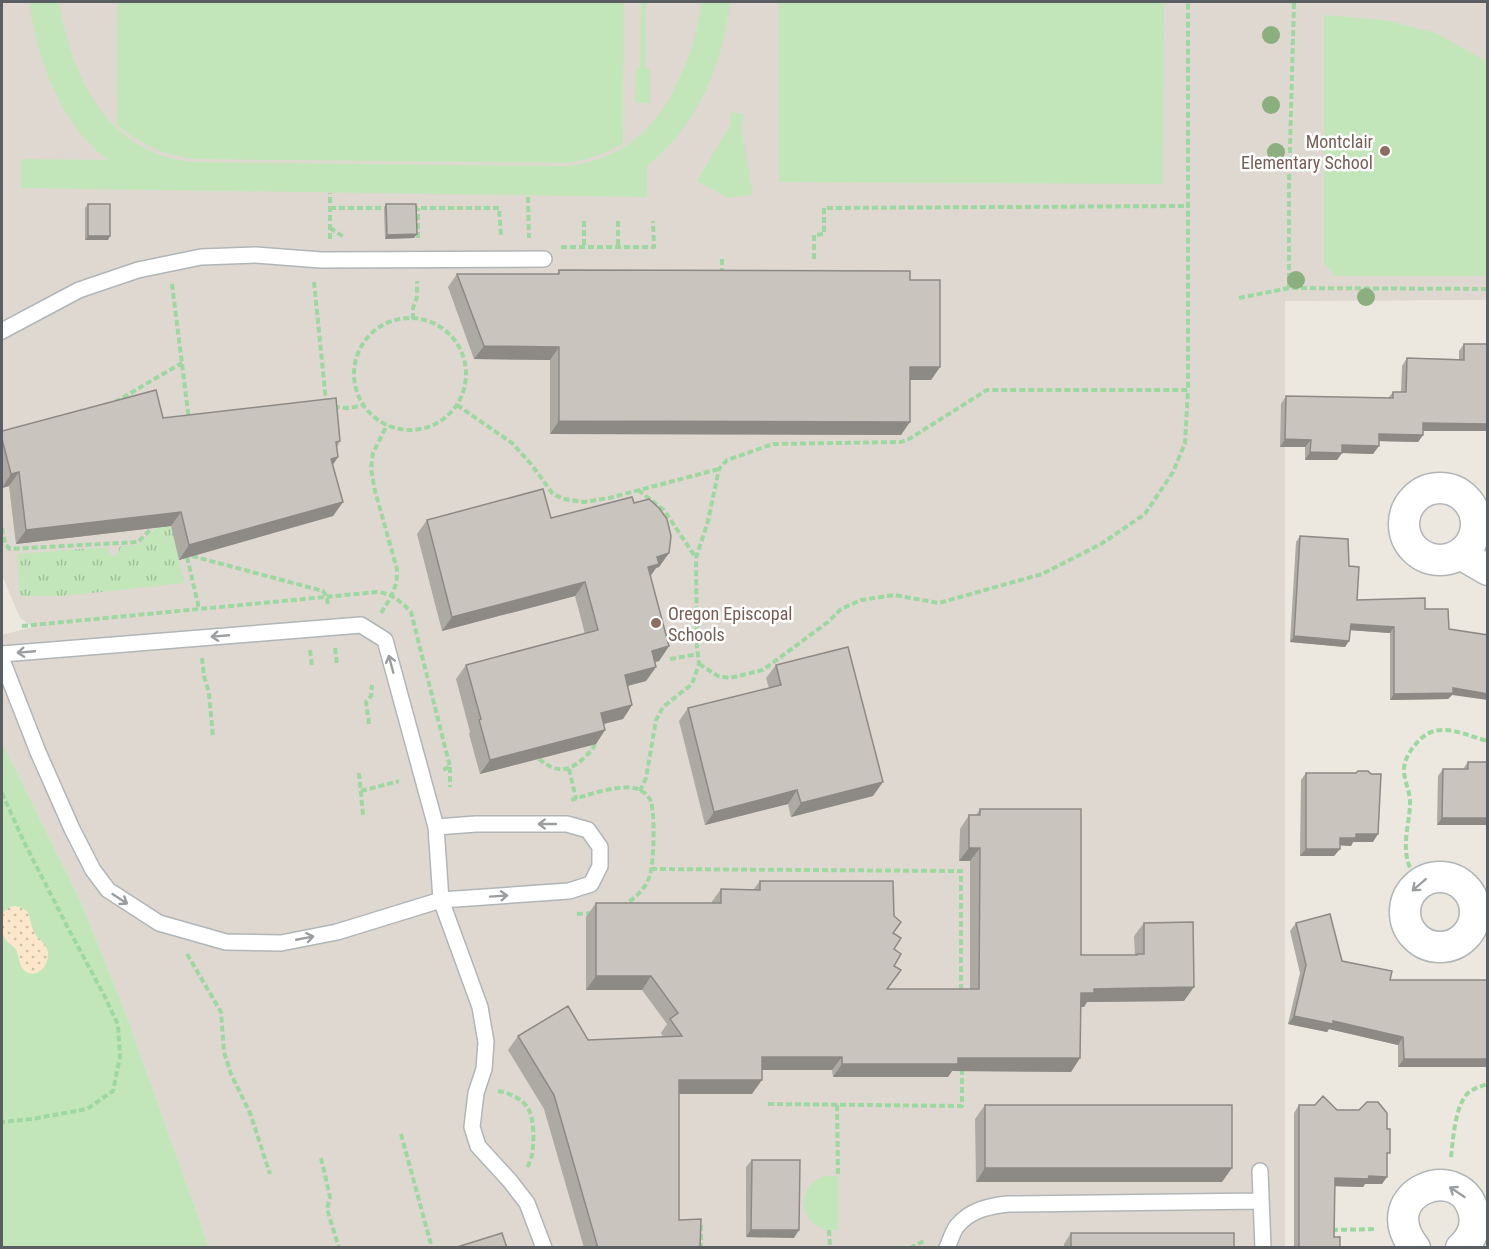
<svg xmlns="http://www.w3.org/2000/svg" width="1489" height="1249" viewBox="0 0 1489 1249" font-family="'Roboto Condensed',sans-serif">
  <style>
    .education { fill: #dfd8d0 }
    .grass { fill: #c2e6ba }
    .sand { fill: url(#sand-dots) }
    .park { fill: url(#park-tufts) }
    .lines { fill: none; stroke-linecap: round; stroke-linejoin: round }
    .lane-casing { stroke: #b0b5b8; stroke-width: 18 }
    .street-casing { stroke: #b0b5b8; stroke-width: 33 }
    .path { stroke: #9cd8a0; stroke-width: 4; stroke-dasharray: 6 3; stroke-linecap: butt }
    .lane { stroke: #fff; stroke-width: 15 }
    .street { stroke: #fff; stroke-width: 30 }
    .tree { fill: #8baf7e }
    .wall { fill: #ada9a3 }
    .shaded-wall { fill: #8d8985 }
    .building { fill: #c9c4be; stroke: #8d8985; stroke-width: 1.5 }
    .oneway { stroke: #9b9ea0 }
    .education-dot { fill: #8d6e63; stroke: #fff; stroke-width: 2 }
    .labels { text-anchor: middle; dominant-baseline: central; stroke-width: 5; stroke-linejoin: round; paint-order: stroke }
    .education-label { font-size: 18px; fill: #785e54; stroke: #fff; text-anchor: end }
  </style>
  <defs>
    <pattern id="sand-dots" width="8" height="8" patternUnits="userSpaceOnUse" patternTransform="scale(1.5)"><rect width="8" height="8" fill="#fce7cb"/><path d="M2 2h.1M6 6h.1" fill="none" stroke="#cfbea8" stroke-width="1.8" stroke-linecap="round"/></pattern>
    <pattern id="park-tufts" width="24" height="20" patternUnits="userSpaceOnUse" patternTransform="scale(1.5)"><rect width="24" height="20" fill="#c2e6ba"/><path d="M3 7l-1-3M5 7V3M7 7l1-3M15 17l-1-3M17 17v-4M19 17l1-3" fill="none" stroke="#a0be9b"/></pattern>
  </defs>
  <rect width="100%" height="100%" fill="#ece7df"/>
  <path class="education" d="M2,2H1487V300L1285,301V1247H209L126,1014L80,900L2,742V635L33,627L20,618L2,575Z"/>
  <path class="grass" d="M30,2H59C72,78 108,156 196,162L568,166C630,158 661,123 684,68C693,47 699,24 701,2H730C723,65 697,127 646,167L647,168V197L21,188V159L108,160C104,156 98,153 94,148C57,113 35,52 30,2Z
    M118,2H624L623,144C605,153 588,160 568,163L195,159C165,156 140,144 117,125Z
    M641,2H646V69H650V103H635L636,69L640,68Z
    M779,2H1164L1163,184L779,182Z
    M1324,15L1384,20L1436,33L1484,60L1487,57V276H1335L1324,263Z
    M731,112L744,114L741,127L753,195L728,198L697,181L730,125Z
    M2,742L80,900L126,1014L209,1247H2Z
    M824,1176H838V1230C833,1230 828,1230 824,1229C796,1220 798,1186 824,1176Z"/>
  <path class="sand" d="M15,906C33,910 28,916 33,930C36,939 47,942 48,953C49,965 37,980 25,971C18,965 20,957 16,950C14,946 9,944 6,940C0,933 1,922 2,913L10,907Z"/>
  <path class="park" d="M171,525L184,583L64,596H20L17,554L106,547L112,556L117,555L120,546L139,545L156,528Z"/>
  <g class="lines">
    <defs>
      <path id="lane" d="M2,331L79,290L138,270L201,257L256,255L321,260L544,259
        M2,654L361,625L385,640L436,827L441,900L480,1007L486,1042L484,1069L476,1093L472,1127L478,1146L510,1181L527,1203L544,1248
        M2,660L38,752L72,829L93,870L108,890L159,923L226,942L281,943L337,932L441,900L569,891L591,884L600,866V847L588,830L567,824H476L436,827
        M1260,1171L1263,1248
        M947,1248C950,1241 953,1231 957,1226C970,1210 989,1206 1008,1204L1261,1201"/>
      <path id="street" d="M1404 524a36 36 0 1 1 72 0a36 36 0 1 1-72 0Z
        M1462,555L1488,570
        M1405 912a35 35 0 1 1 70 0a35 35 0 1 1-70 0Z
        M1415,1248C1371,1192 1463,1158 1474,1214C1477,1228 1471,1239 1461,1248"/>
    </defs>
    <use href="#lane" class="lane-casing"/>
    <use href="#street" class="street-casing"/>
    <path class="path" d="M528,197L529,238
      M330,208H387
      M412,208H499L501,236
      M584,221V247
      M618,221V247
      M330,228L344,237
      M418,238V208
      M330,239V193
      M561,247H654L653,221
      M722,259V274
      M814,259V235L824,234V208L1188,206
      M314,282L326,401H324
      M172,284L189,420
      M1289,288V183L1294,2
      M1239,298L1289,288L1488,289
      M354 374a56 56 0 1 1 112 0a56 56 0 1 1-112 0Z
      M413,319V308L417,297V281
      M115,402L182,363
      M457,405L512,443L531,464L553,494L564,499L584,502L609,498L719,469
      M334,406C344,410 354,407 363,405
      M638,490L664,510L696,558
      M2,528L5,544L10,549L138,542L150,530
      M192,556L323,591L327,597L328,606
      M187,557L198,604V609
      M381,613C390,599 398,587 397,569L375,491L371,469L373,453L387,425
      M22,626L377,592C393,594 400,601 411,612L450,767L442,770
      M335,648L337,664
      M310,650L312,667
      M202,658L204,676L209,693L213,737
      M670,659L698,654
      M699,664L718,676L730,678L763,670L828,622L841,609L861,600L894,595L939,603L1042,574L1101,544L1145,514L1173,472L1185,443L1188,390
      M369,724L366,702L371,696L372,685
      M539,759C557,774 570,772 586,756C591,751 595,747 596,739
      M450,767V787
      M569,769L576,799
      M359,773L363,815
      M361,791L399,781
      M640,791L646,778L656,720L663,707L692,684L699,664L697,647L696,558L708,521L719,469L727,460L773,444L901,442L909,439L987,390H1188V2
      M2,793L24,842L67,926L105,997L118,1025L120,1057L113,1091L87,1109L32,1119L2,1122
      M571,800C588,795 621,783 638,789C644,792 649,796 651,802C655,815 654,862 650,875C646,889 635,898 624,905
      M651,869L961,871V992
      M1417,884C1412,873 1406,861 1406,849C1405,834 1410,818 1410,802C1410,791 1404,781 1404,770C1404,761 1409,752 1415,745C1436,718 1460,734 1488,741
      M577,914L593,913
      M187,954L221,1012L224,1052L231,1074L250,1113L270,1174
      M498,1091C509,1093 521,1098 527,1107C535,1117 534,1143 532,1155C531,1159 529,1164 527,1168
      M768,1104L962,1106V1069
      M837,1105L838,1176
      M401,1134L432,1248
      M1451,1157C1453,1140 1455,1104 1469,1092C1475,1088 1481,1086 1488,1084
      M321,1158L330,1197L327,1209L339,1248
      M701,1225V1248
      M829,1230L830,1248
      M1332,1230L1376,1229
      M910,1248L926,1240"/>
    <use href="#lane" class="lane"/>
    <use href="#street" class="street"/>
  </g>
  <g class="tree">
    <circle cx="1271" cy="35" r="9"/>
    <circle cx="1271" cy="105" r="9"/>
    <circle cx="1276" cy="152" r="9"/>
    <circle cx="1296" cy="280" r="9"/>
    <circle cx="1366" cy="297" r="9"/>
  </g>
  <path class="wall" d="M88,204L108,240H85V208Z
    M386,204L417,234L414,238L385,239L384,208Z
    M559,270L910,280L940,367L931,380H910L901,435L550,434V360L474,359L448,287L457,274H557Z
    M1464,344H1488L1423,431V435L1418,442L1379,441L1373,454L1342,453L1337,460H1305V447H1280L1281,404L1286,396L1388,398L1393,392H1401L1402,366L1407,358L1459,359V351Z
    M163,418L340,441L337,447L338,457L333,465L343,502L333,516L179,560L171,526L16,544L9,486L2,488V431Z
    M634,503L669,553L659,567L656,568L650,577L669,646L659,661L655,662L656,667L646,681L628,686L632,705L623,719L604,724L605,730L596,744L480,774L469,734L470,732L456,679L466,665L585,634L575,596L442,631L417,534L427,520L551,518Z
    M1300,536L1349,566L1357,600L1425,609L1452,695L1448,699L1390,700V633L1350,630L1349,641L1345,647L1290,642L1296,542Z
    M776,665L873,796L791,817L788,804L705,825L679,721L688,708L769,688L766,678Z
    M1468,762L1488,825H1437L1438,776L1443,769H1463Z
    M1306,773L1373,842H1353L1351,846L1340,845V849L1334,856H1300L1301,780Z
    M980,809L1081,955H1135L1134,936L1144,923L1184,1001L1087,1002L1084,1007H1080V1058L1071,1072L952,1071L948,1077H833L832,1070H762L752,1094H679V1220L700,1248H584L544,1109L508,1050L518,1036L588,1040L663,1037L661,1033L667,1024L642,990H586V917L596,903H711L721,889L753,890L760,881L893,933L894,966L887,989H970V861H959L960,829L969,815H976Z
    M1296,923L1342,961L1390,980L1488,1067H1398V1045L1329,1029L1327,1032L1288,1024L1300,973L1290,931Z
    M985,1105L1222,1182H976L975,1119Z
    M1299,1105L1387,1157L1382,1184H1365L1363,1187L1335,1186L1334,1237L1340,1248H1294V1113Z
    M752,1160L794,1238L746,1237V1167Z
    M1071,1233L1234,1248H1064V1244Z"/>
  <path class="shaded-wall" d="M417,234L414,238L385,239L387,235Z
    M88,236H110L108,240H85Z
    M484,346L559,347L550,360L474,359Z
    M910,367H940L931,380H901Z
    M559,421L910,422L901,435L550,434Z
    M1423,423L1488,424V431H1418Z
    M1379,434L1423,435L1418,442L1374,441Z
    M1285,439L1311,440L1305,447H1280Z
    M1342,445L1379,446L1373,454L1342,453L1337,460H1305L1310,452Z
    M338,457L328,471L331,459Z
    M19,472L9,486L2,488L11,474Z
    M343,502L333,516L179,560L189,545Z
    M181,512L171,526L16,544L26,530Z
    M669,553L659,567L656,568L649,578L648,567L657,557Z
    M585,582L575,596L442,631L452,617Z
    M1351,624L1394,627L1390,633L1347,630Z
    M1294,636L1349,641L1345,647L1290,642Z
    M669,646L659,661L642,665L652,651Z
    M656,667L646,681L615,689L625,675Z
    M1453,688L1488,694V700L1452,695L1448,699L1390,700L1394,694Z
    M632,705L623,719L591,727L601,713Z
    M605,730L596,744L480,774L490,760Z
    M883,782L873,796L791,817L801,803Z
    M797,790L788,804L705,825L714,812Z
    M1442,818H1488V825H1437Z
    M1356,834H1378L1373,842H1353L1351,846L1335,845L1340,838Z
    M969,848H980L970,861H959Z
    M1306,849H1340L1334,856H1300Z
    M596,976H651L642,990H586Z
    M1194,987L1184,1001L1087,1002L1084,1007H1071L1081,993L1094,989Z
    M1294,1016L1333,1021L1403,1037L1398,1045L1329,1029L1327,1032L1288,1024Z
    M762,1057H842L832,1070H752Z
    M958,1058H1080L1071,1072L952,1071L948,1077H833L842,1064Z
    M1404,1059H1488V1067H1398Z
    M679,1080H762L752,1094H670Z
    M985,1168H1232L1222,1182H976Z
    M1369,1176L1387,1177L1382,1184H1365L1363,1187L1330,1186L1335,1178Z
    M751,1230H799L794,1238L746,1237Z"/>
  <path class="building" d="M88,204H110V236H88Z
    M386,204H416L417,234L387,235Z
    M559,270L910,271V280H940V367H910V422L559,421V347L484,346L457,274H559Z
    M1464,344H1488V424L1423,423V435L1379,434V446L1342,445V453L1310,452L1311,440L1285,439L1286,396L1393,398V392H1406L1407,358L1464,360Z
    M156,390L163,418L336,398L340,441L336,442L338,457L331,459L343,502L189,545L181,512L26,530L19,472L11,474L2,439V431Z
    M543,489L551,518L632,497L634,503L649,499L659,508L667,519L671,536L669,553L657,557L659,564L648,567L669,646L652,651L656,667L625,675L632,705L601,713L605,730L490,760L479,720L481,719L466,665L598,630L585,582L452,617L427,520Z
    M1300,536L1348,539L1349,566L1359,567L1357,600L1425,598V609H1448L1449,629L1488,635V694L1453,688V693L1394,694V627L1351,624L1349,641L1294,636Z
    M848,647L883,782L801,803L797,790L714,812L688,708L781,685L776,665Z
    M1468,762H1488V818H1442L1443,769H1468Z
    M1358,771H1368L1371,774H1381L1378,834H1356V838H1340V849H1306V773H1356Z
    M980,809H1081V955H1137V954H1144V923L1193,922L1194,987L1094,989V993H1081L1080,1058H958V1064H842V1057H762V1080H679V1220L701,1219L700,1248H598L554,1095L518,1036L568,1006L588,1040L682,1036L670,1019L678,1013L651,976H596V903H721V889L760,890V881H893L894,916L901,922L893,933L901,938L894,949L901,954L894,966L901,970L887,989H979L980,848H969V815H980Z
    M1330,914L1342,961L1392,971L1390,980H1488V1059H1404L1403,1037L1333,1021V1024L1294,1016L1306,965L1296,923Z
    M1323,1096L1337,1110H1359L1367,1102H1378L1387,1113V1129H1390V1153H1387V1177L1369,1176L1368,1179L1335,1178L1334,1237H1340V1248H1299V1105H1315Z
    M985,1105H1232V1168H985Z
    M752,1160H800L799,1230H751Z
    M502,1233L507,1248H454Z
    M1071,1233H1234V1248H1071Z"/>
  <defs><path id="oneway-shaft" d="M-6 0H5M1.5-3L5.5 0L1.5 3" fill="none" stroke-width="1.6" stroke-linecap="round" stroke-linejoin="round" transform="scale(1.5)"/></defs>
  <g class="oneway">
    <use href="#oneway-shaft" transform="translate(220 636) rotate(175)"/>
    <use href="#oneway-shaft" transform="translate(26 652) rotate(175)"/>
    <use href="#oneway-shaft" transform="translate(391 664) rotate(-105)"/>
    <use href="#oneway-shaft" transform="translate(547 824) rotate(180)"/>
    <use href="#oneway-shaft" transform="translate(1419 885) rotate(139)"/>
    <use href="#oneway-shaft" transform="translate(499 896) rotate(-4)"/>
    <use href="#oneway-shaft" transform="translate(120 899) rotate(33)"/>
    <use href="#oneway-shaft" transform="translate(305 938) rotate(-11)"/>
    <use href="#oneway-shaft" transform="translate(1457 1192) rotate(-146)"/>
  </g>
  <g class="education-dot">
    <circle cx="1385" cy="151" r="6"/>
    <circle cx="656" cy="623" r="6"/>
  </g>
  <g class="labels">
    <g class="education-label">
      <text x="1373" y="141">Montclair<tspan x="1373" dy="21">Elementary School</tspan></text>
      <text x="668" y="613" text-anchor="start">Oregon Episcopal<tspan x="668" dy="21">Schools</tspan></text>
    </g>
  </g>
  <rect width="1489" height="1249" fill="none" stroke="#585e61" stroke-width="6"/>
</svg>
